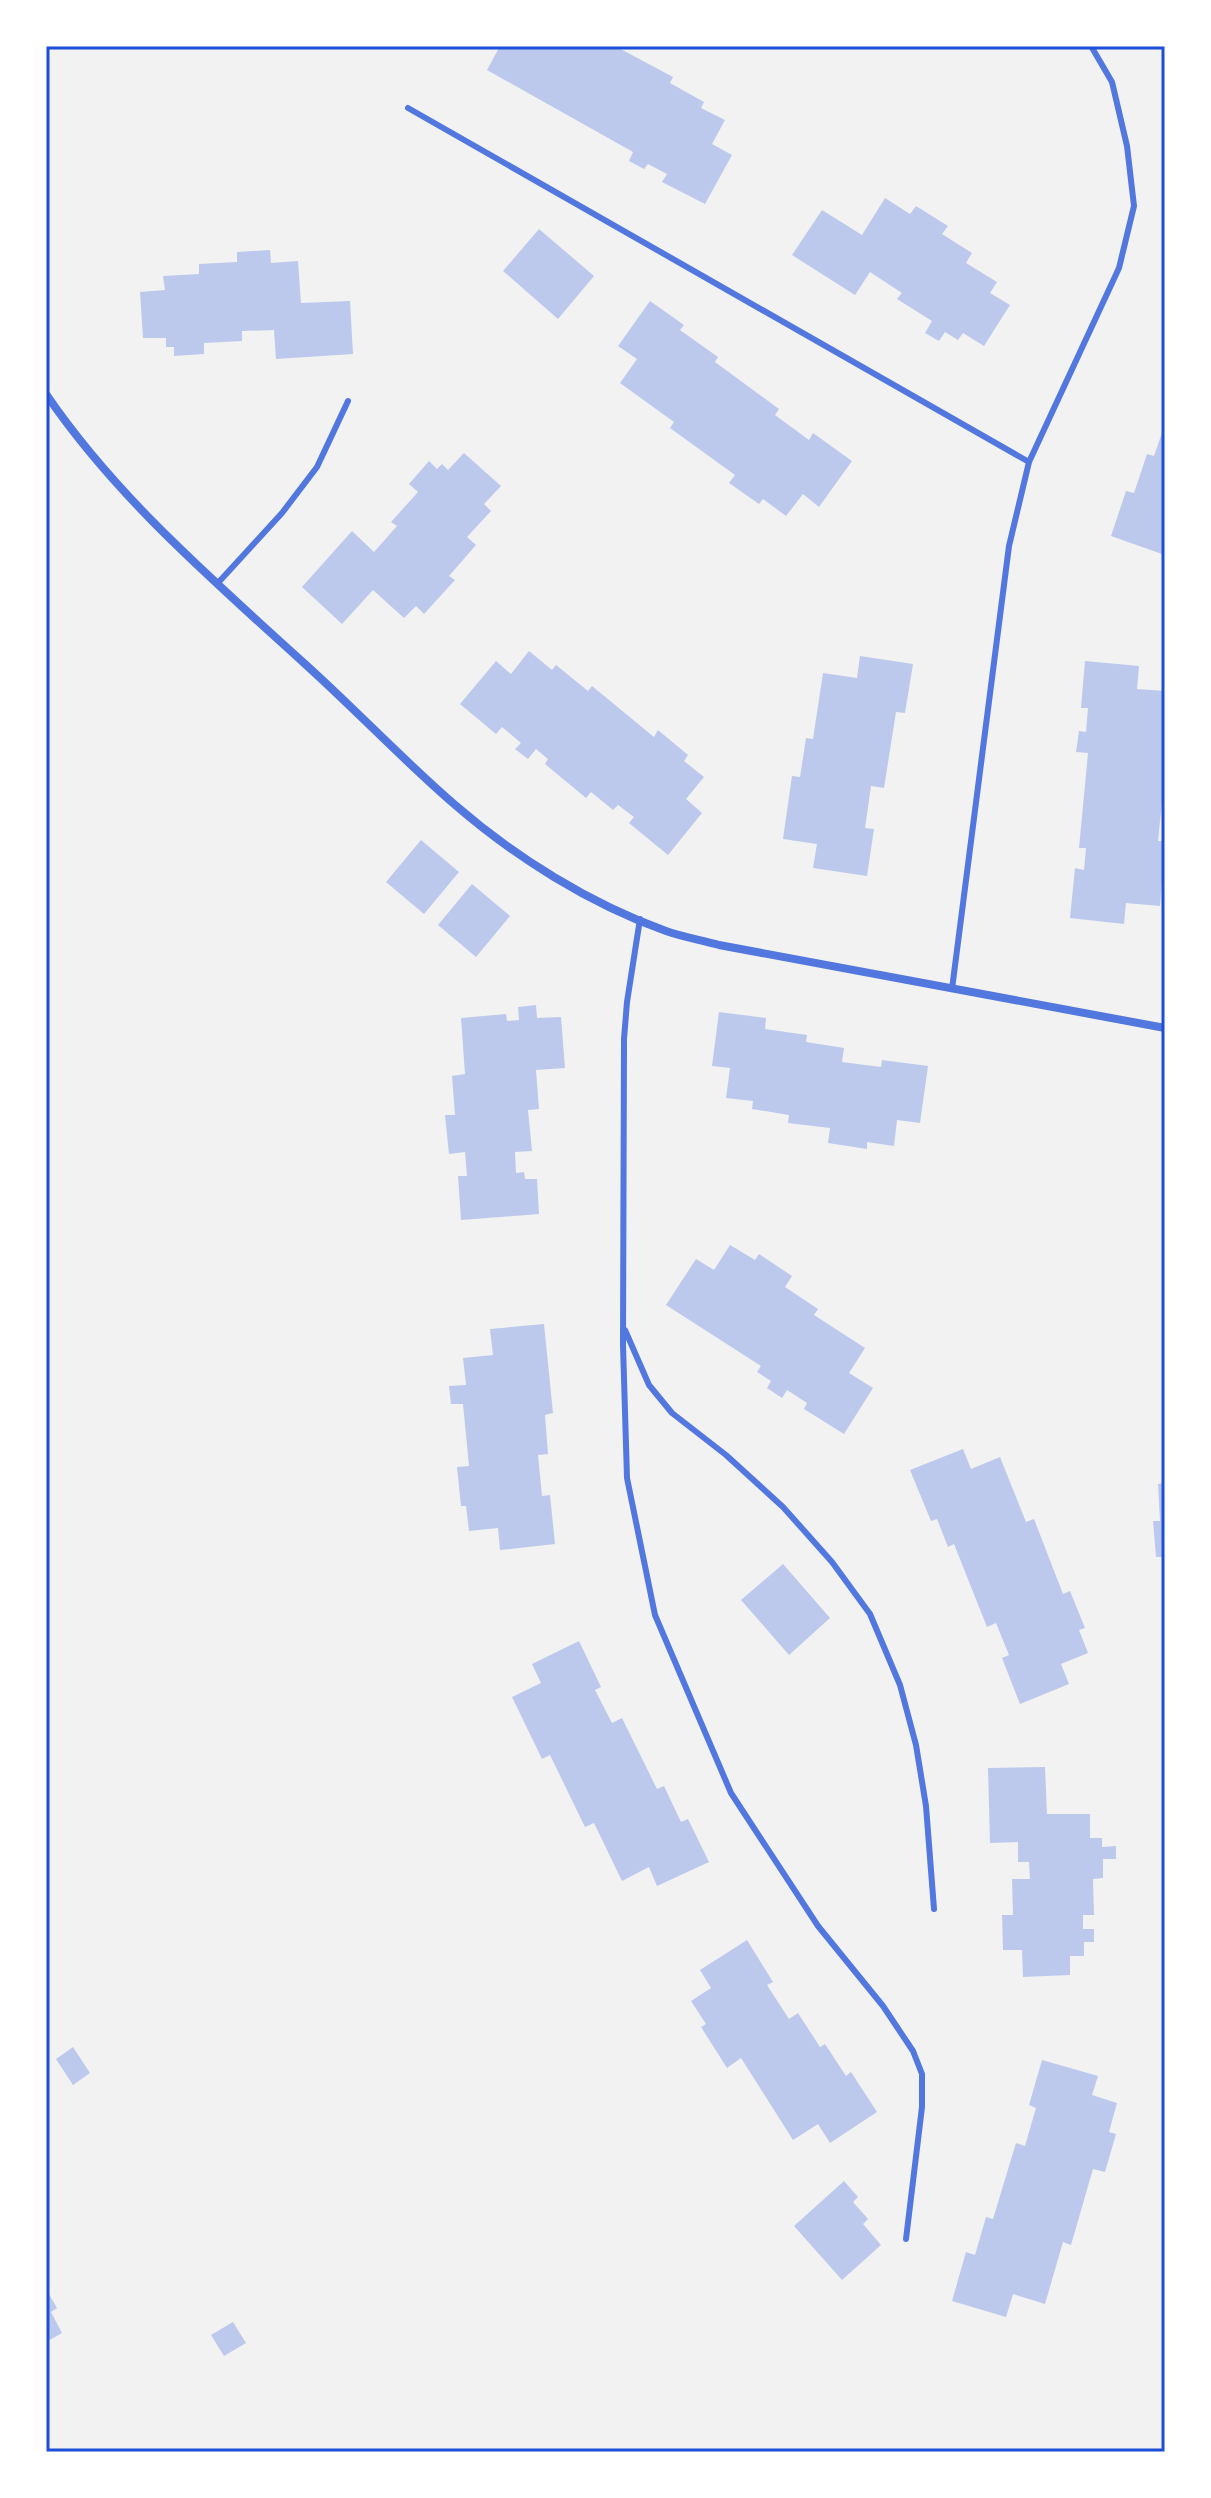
<svg xmlns="http://www.w3.org/2000/svg" width="1211" height="2498" viewBox="0 0 1211 2498" font-family="Mulish,sans-serif">
  <style>
    .building { fill: #bdc9ec }
    .lines { fill: none; stroke-linecap: round; stroke-linejoin: round }
    .service { stroke: #5277de; stroke-width: 6 }
    .minor { stroke: #5277de; stroke-width: 8 }
    .neatline { fill: none; stroke: #1d4ed8; stroke-width: 3 }
  </style>
  <rect width="100%" height="100%" fill="#f2f2f2"/>
  <path class="building" d="M500,46H615L673,77L670,83L704,102L701,108L725,120L712,144L732,155L705,204L662,182L667,174L648,164L644,169L629,161L633,152L487,70Z
    M885,198L910,214L916,206L948,226L942,234L972,253L966,263L997,282L990,293L1010,305L984,346L963,333L958,340L945,332L939,341L925,333L932,321L897,299L902,293L870,272L855,295L792,255L822,210L862,235Z
    M539,229L594,276L558,319L503,271Z
    M270,250L271,263L298,261L301,303L350,301L353,354L276,359L274,330L242,331V341L204,343V354L174,356V347H166V338H143L140,292L165,290L163,276L199,274V264L237,262V252Z
    M650,301L684,325L680,330L718,357L715,362L779,409L775,415L809,440L813,433L852,461L819,507L803,494L786,516L763,499L759,504L729,483L735,475L670,428L674,422L620,383L637,359L618,346Z
    M1165,424V544L1162,554L1111,536L1126,491L1134,493L1147,454L1154,456Z
    M464,453L501,486L484,504L491,511L467,537L476,545L449,576L455,580L424,614L416,606L404,618L373,590L342,624L302,587L352,531L374,552L397,526L391,522L418,492L409,484L429,461L437,469L442,464L448,470Z
    M529,651L552,670L556,665L588,691L592,686L654,737L658,730L688,755L684,761L704,777L686,799L702,813L668,855L629,823L634,817L618,805L613,810L591,792L586,798L545,764L548,759L536,749L528,759L515,749L521,743L502,727L496,734L460,704L496,661L511,674Z
    M860,656L913,664L905,713L896,712L884,788L871,786L865,828L874,829L867,876L813,868L817,844L783,839L792,776L800,777L806,738L813,739L823,673L857,678Z
    M1085,661L1139,666L1137,689L1165,691V772L1158,841H1165L1160,906L1126,903L1124,924L1070,918L1075,868L1084,870L1086,848H1079L1088,753L1076,752L1079,731L1086,732L1088,708H1081Z
    M421,840L459,872L424,914L386,882Z
    M472,884L510,916L476,957L438,925Z
    M536,1005L537,1018L561,1017L565,1068L536,1070L539,1109L528,1110L532,1151L515,1152L516,1173L524,1172L525,1179H537L539,1214L461,1220L458,1176H467L465,1152L449,1154L445,1115H455L452,1076L465,1074L461,1018L506,1014L507,1021L519,1020L518,1007Z
    M719,1012L766,1018L765,1029L807,1035L806,1042L844,1048L842,1062L881,1067L882,1060L928,1066L920,1123L897,1120L894,1146L867,1142V1149L828,1143L830,1128L788,1123L789,1115L752,1109L753,1101L726,1098L730,1068L712,1066Z
    M730,1245L755,1260L759,1254L792,1276L785,1287L818,1309L814,1315L865,1348L849,1373L873,1388L844,1434L804,1409L807,1403L787,1390L782,1398L767,1388L771,1381L757,1372L761,1366L666,1305L696,1259L714,1270Z
    M544,1324L553,1413L545,1415L548,1454L538,1455L542,1496L550,1495L555,1544L500,1550L498,1528L469,1531L466,1506H461L457,1467L469,1466L463,1404H451L449,1386L466,1385L463,1358L493,1355L490,1329Z
    M963,1449L971,1469L1000,1457L1026,1522L1034,1519L1063,1594L1070,1591L1085,1628L1079,1630L1088,1653L1061,1664L1069,1684L1020,1704L1002,1658L1009,1655L996,1623L987,1627L954,1544L948,1547L937,1519L931,1521L910,1470Z
    M1165,1483V1557H1156L1153,1521H1160L1158,1484Z
    M783,1564L830,1618L789,1655L741,1600Z
    M579,1641L601,1687L595,1690L612,1723L622,1718L657,1789L664,1786L681,1822L688,1819L709,1862L657,1886L649,1867L622,1881L594,1823L585,1827L550,1755L542,1759L512,1697L541,1683L532,1664Z
    M1045,1767L1047,1814H1090V1838H1102V1847L1116,1846V1859H1103V1878L1093,1879L1094,1915H1083V1929H1094V1942H1084V1956H1070V1975L1023,1977L1022,1950H1003L1002,1915H1013L1012,1879H1030L1029,1862H1018V1842L990,1843L988,1768Z
    M747,1940L773,1982L767,1985L789,2019L798,2013L820,2047L825,2044L846,2076L851,2072L877,2112L830,2143L818,2124L793,2140L741,2058L727,2068L701,2027L706,2024L691,2001L711,1988L700,1970Z
    M73,2047L90,2073L73,2085L56,2059Z
    M1042,2060L1098,2076L1092,2095L1117,2103L1109,2132L1116,2134L1105,2172L1093,2169L1071,2245L1063,2242L1045,2304L1013,2294L1006,2317L952,2301L966,2252L975,2255L986,2217L993,2219L1016,2143L1025,2146L1036,2108L1029,2105Z
    M844,2181L858,2197L853,2202L868,2219L863,2224L881,2245L842,2280L794,2226Z
    M46,2289L57,2308L51,2312L62,2333L46,2342Z
    M233,2322L246,2343L224,2356L211,2335Z"/>
  <g class="lines">
    <path class="service" d="M408,108L1029,462
      M217,584L282,513L317,467L348,401
      M640,919L627,1002L624,1039L623,1345L627,1478L655,1615L731,1793L818,1926L883,2006L913,2051L922,2074V2107L906,2239
      M952,989L1009,546L1029,462L1119,268L1134,206L1127,146L1112,82L1091,46
      M625,1330L649,1385L672,1413L726,1455L783,1507L832,1562L870,1614L900,1685L916,1745L926,1806L934,1909"/>
    <path class="minor" d="M46,394C116,497 213,580 305,664C355,709 403,760 454,804C515,857 590,904 666,931C683,937 701,940 719,945L1165,1028"/>
  </g>
  <rect width="1211" height="2498" fill="none" stroke="#ffffff" stroke-width="96"/>
  <rect x="48" y="48" width="1115" height="2402" class="neatline"/>
</svg>
